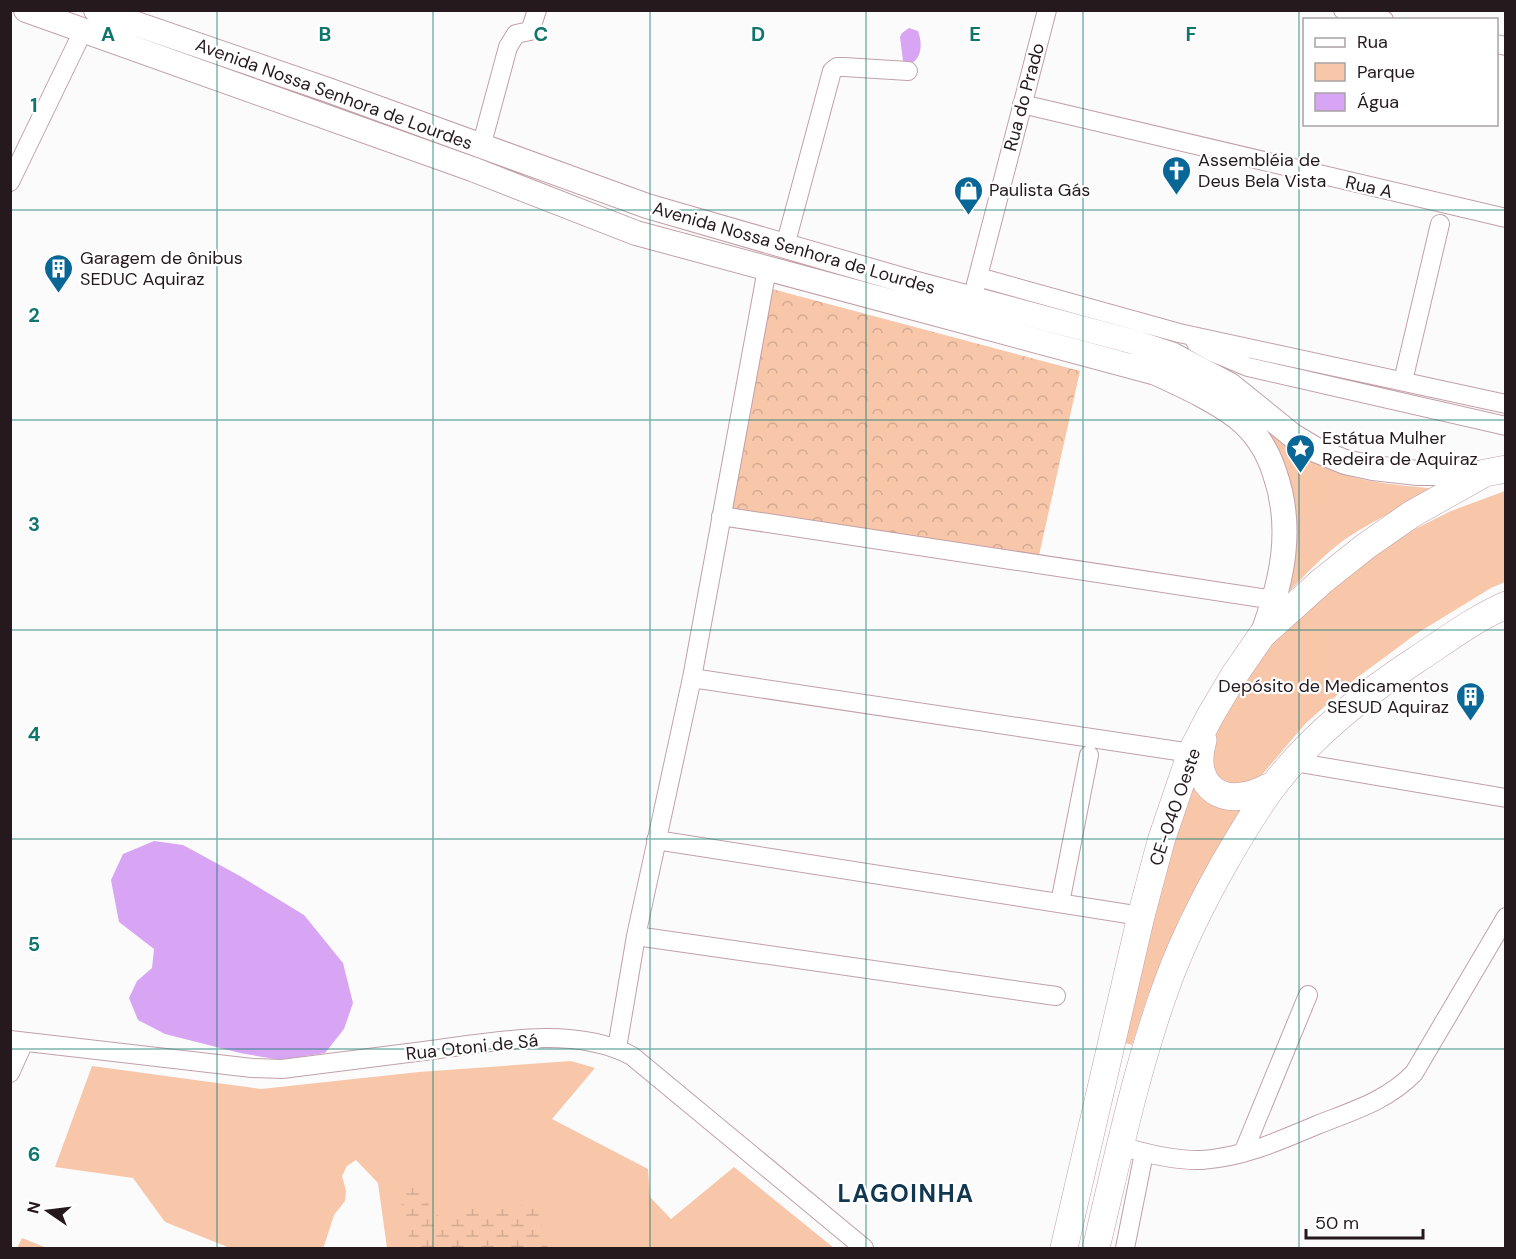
<svg xmlns="http://www.w3.org/2000/svg" width="1516" height="1259" viewBox="0 0 1516 1259" font-family="'DM Sans',sans-serif">
  <style>
    .green { fill: #f8c6a9 }
    .forest { fill: url(#forest-crowns) }
    .wetland { fill: url(#wetland-marsh) }
    .water { fill: #d8a5f4 }
    .lines { fill: none; stroke-linecap: round; stroke-linejoin: round }
    .minor-casing { stroke: #c2a0a8; stroke-width: 20 }
    .major-casing { stroke: #c2a0a8; stroke-width: 26 }
    .highway-casing { stroke: #c2a0a8; stroke-width: 28 }
    .minor { stroke: #fff; stroke-width: 18 }
    .major { stroke: #fff; stroke-width: 24 }
    .highway { stroke: #fff; stroke-width: 27 }
    .grid { fill: none; stroke: #0f766e; stroke-width: 1.5; stroke-opacity: 0.55 }
    .labels { text-anchor: middle; dominant-baseline: central; stroke-width: 4.5; stroke-linejoin: round; paint-order: stroke }
    .street-label { font-size: 18px; fill: #26191d; stroke: #fff }
    .poi-label { font-size: 18px; fill: #26191d; stroke: #fff; text-anchor: start }
    .district-label { font-size: 24px; font-weight: bold; letter-spacing: 1.5px; fill: #113850; stroke: #fff }
    .grid-label { font-size: 20px; text-anchor: middle; font-weight: bold; fill: #0f766e; stroke: #fff; stroke-width: 4.5; stroke-linejoin: round; paint-order: stroke }
  </style>
  <defs>
    <pattern id="forest-crowns" width="20" height="18" patternUnits="userSpaceOnUse" patternTransform="scale(1.5)"><rect width="20" height="18" fill="#f8c6a9"/><path d="M2 6a3 3 0 1 1 6 0M12 15a3 3 0 1 1 6 0" fill="none" stroke="#d4aa91"/></pattern>
    <pattern id="wetland-marsh" width="20" height="14" patternUnits="userSpaceOnUse" patternTransform="scale(1.5)"><rect width="20" height="14" fill="#f8c6a9"/><path d="M1 5h8M5 5V1M11 12h8M15 12V8" fill="none" stroke="#d4aa91"/></pattern>
  </defs>
  <rect width="100%" height="100%" fill="#fbfbfb"/>
  <path class="green" d="M1272,435C1330,480 1367,482 1438,489C1406,505 1373,520 1344,540C1322,556 1304,576 1286,595L1267,439Z
    M1505,491V582L1491,588L1416,634L1354,680L1305,724L1261,776L1250,785L1225,790L1205,757L1235,695L1272,642L1336,579L1389,542L1451,511Z
    M1190,773L1248,805L1180,917L1148,995L1132,1045L1121,1042Z
    M571,1061L595,1068L552,1119L648,1169L650,1197L671,1219L734,1167L834,1248H387L378,1183L356,1160L347,1166L342,1176L346,1191L345,1201L334,1215L324,1246L321,1248H230L165,1222L133,1178L55,1167L92,1066L261,1089L419,1072Z
    M22,1238L47,1248H17Z"/>
  <path class="forest" d="M772,289L1080,371L1038,560L725,511Z"/>
  <path class="wetland" d="M412,1185L446,1225L472,1209L541,1204L542,1243L550,1248H409L405,1246L410,1232L402,1220V1197Z"/>
  <path class="water" d="M909,28L918,31C922,42 923,58 910,64L903,61L900,37L902,33Z
    M154,841L183,845L240,876L304,915L343,963L353,1003L344,1029L325,1053L280,1060L240,1053L165,1034L138,1020L129,998L137,981L152,968L154,949L119,922L111,880L123,854Z"/>
  <g class="lines">
    <defs>
      <path id="minor" d="M1343,10L1384,20
        M1496,44L1506,46
        M1022,104L1506,218
        M481,147L508,47L516,34L530,31L537,10
        M10,182L83,31
        M785,246L832,71L837,67H844L908,71
        M978,277L1179,333L1506,404
        M975,288L1047,10
        M1196,343L1212,352L1248,367L1506,426
        M1403,381L1440,224
        M721,516L1275,600
        M692,678L1191,753
        M1294,762L1506,798
        M656,840L1141,916
        M1060,903L1089,755
        M636,936L1056,996
        M10,1040L252,1068L282,1069C329,1063 376,1057 424,1051C488,1043 572,1024 632,1056L864,1248
        M617,1048L636,936L692,678L767,269
        M10,1073L24,1042
        M1120,1146C1147,1154 1175,1161 1202,1160C1244,1157 1279,1141 1317,1125C1352,1111 1387,1101 1414,1073L1506,917
        M1243,1153L1308,995
        M1125,1248L1144,1153"/>
      <path id="major" d="M26,10L472,169L636,233L1156,373C1184,386 1213,399 1237,417C1256,432 1268,451 1275,474C1294,529 1282,582 1262,635
        M96,10L328,90L647,206L913,283L1134,342L1173,355L1230,385L1293,436L1318,451L1345,462L1373,468L1418,473H1485"/>
      <path id="highway" d="M1203,740C1193,774 1209,804 1248,795C1258,793 1266,788 1275,784
        M1064,1248L1141,916L1161,841L1191,753L1210,716L1235,674L1262,635L1322,581L1366,546L1412,514L1485,473L1506,469
        M1096,1248C1118,1157 1137,1064 1170,976C1185,937 1204,899 1225,862C1240,836 1255,810 1274,785C1312,735 1364,694 1416,660C1445,641 1474,619 1506,605"/>
    </defs>
    <use href="#minor" class="minor-casing"/>
    <use href="#major" class="major-casing"/>
    <use href="#highway" class="highway-casing"/>
    <use href="#minor" class="minor"/>
    <use href="#major" class="major"/>
    <use href="#highway" class="highway"/>
  </g>
  <path class="grid" d="M217,10V1248M433,10V1248M650,10V1248M866,10V1248M1083,10V1248M1299,10V1248M10,210H1506M10,420H1506M10,630H1506M10,839H1506M10,1049H1506"/>
  <defs>
    <symbol id="church-pin" viewBox="-11 -11 22 30"><path d="M0 17L-7.5 6A9.5 9.5 0 1 1 7.5 6Z" fill="#086797" stroke="#fff"/><path d="M-1.2-6h2.4v3.5h3.3v2.4h-3.3V6h-2.4V-.1h-3.3v-2.4h3.3Z" fill="#fff"/></symbol>
    <symbol id="shop-pin" viewBox="-11 -11 22 30"><path d="M0 17L-7.5 6A9.5 9.5 0 1 1 7.5 6Z" fill="#086797" stroke="#fff"/><path d="M-5-2.5h2.3a2.7 3.5 0 0 1 5.4 0H5L5.5 6h-11ZM-1.5-2.5h3a1.5 2.3 0 0 0-3 0Z" fill="#fff"/></symbol>
    <symbol id="building-pin" viewBox="-11 -11 22 30"><path d="M0 17L-7.5 6A9.5 9.5 0 1 1 7.5 6Z" fill="#086797" stroke="#fff"/><path d="M-4-6H4V6H1V3H-1V6H-4ZM-2.5-4.3h1.7v1.8h-1.7ZM.8-4.3h1.7v1.8H.8ZM-2.5-1h1.7V.8h-1.7ZM.8-1h1.7V.8H.8Z" fill="#fff"/></symbol>
    <symbol id="sight-pin" viewBox="-11 -11 22 30"><path d="M0 17L-7.5 6A9.5 9.5 0 1 1 7.5 6Z" fill="#086797" stroke="#fff"/><path d="M0-6L1.8-2.2L6-1.7L2.9 1.2L3.7 5.4L0 3.3L-3.7 5.4L-2.9 1.2L-6-1.7L-1.8-2.2Z" fill="#fff"/></symbol>
  </defs>
  <g fill-rule="evenodd">
    <use href="#church-pin" x="1160" y="154" width="33" height="45"/>
    <use href="#shop-pin" x="952" y="174" width="33" height="45"/>
    <use href="#building-pin" x="42" y="252" width="33" height="45"/>
    <use href="#sight-pin" x="1284" y="432" width="33" height="45"/>
    <use href="#building-pin" x="1454" y="680" width="33" height="45"/>
  </g>
  <g class="labels">
    <g class="street-label">
      <text transform="translate(334 94) rotate(20)">Avenida Nossa Senhora de Lourdes</text>
      <text transform="translate(1024 97) rotate(-75)">Rua do Prado</text>
      <text transform="translate(1369 187) rotate(13)">Rua A</text>
      <text transform="translate(794 248) rotate(16)">Avenida Nossa Senhora de Lourdes</text>
      <text transform="translate(1175 807) rotate(-71)">CE-040 Oeste</text>
      <text transform="translate(472 1047) rotate(-6)">Rua Otoni de Sá</text>
    </g>
    <g class="poi-label">
      <text x="1198" y="160">Assembléia de<tspan x="1198" dy="21">Deus Bela Vista</tspan></text>
      <text x="989" y="190">Paulista Gás</text>
      <text x="80" y="258">Garagem de ônibus<tspan x="80" dy="21">SEDUC Aquiraz</tspan></text>
      <text x="1322" y="438">Estátua Mulher<tspan x="1322" dy="21">Redeira de Aquiraz</tspan></text>
      <text x="1449" y="686" text-anchor="end">Depósito de Medicamentos<tspan x="1449" dy="21">SESUD Aquiraz</tspan></text>
    </g>
    <g class="district-label">
      <text x="906" y="1193">LAGOINHA</text>
    </g>
  </g>
  <g class="grid-label">
    <text x="108" y="41">A</text>
    <text x="325" y="41">B</text>
    <text x="541" y="41">C</text>
    <text x="758" y="41">D</text>
    <text x="975" y="41">E</text>
    <text x="1191" y="41">F</text>
    <text x="34" y="112">1</text>
    <text x="34" y="322">2</text>
    <text x="34" y="531">3</text>
    <text x="34" y="741">4</text>
    <text x="34" y="951">5</text>
    <text x="34" y="1161">6</text>
  </g>
  <rect width="1516" height="1259" fill="none" stroke="#26191d" stroke-width="24"/>
  <rect x="1303" y="18" width="195" height="108" fill="#ffffff" stroke="#a8a3a5" stroke-width="1.5"/>
  <rect x="1315" y="38" width="30" height="9" fill="#ffffff" stroke="#a8a3a5" stroke-width="1.5"/>
  <text x="1357" y="48" font-size="18" fill="#26191d">Rua</text>
  <rect x="1315" y="63" width="30" height="18" fill="#f8c6a9" stroke="#a8a3a5" stroke-width="1.5"/>
  <text x="1357" y="78" font-size="18" fill="#26191d">Parque</text>
  <rect x="1315" y="93" width="30" height="18" fill="#d8a5f4" stroke="#a8a3a5" stroke-width="1.5"/>
  <text x="1357" y="108" font-size="18" fill="#26191d">Água</text>
  <g transform="translate(48 1211) rotate(284)" stroke="#ffffff" stroke-width="4.5" paint-order="stroke">
  <path d="M0-4.5L10 22L0 15L-10 22Z" fill="#26191d"/>
  <text y="-9" font-size="16" font-weight="bold" text-anchor="middle" fill="#26191d">N</text>
  </g>
  <path d="M1306 1229v9h117v-9" fill="none" stroke="#26191d" stroke-width="3"/>
  <text x="1315" y="1229" font-size="18" fill="#26191d" stroke="#ffffff" stroke-width="4.5" paint-order="stroke">50 m</text>
</svg>
